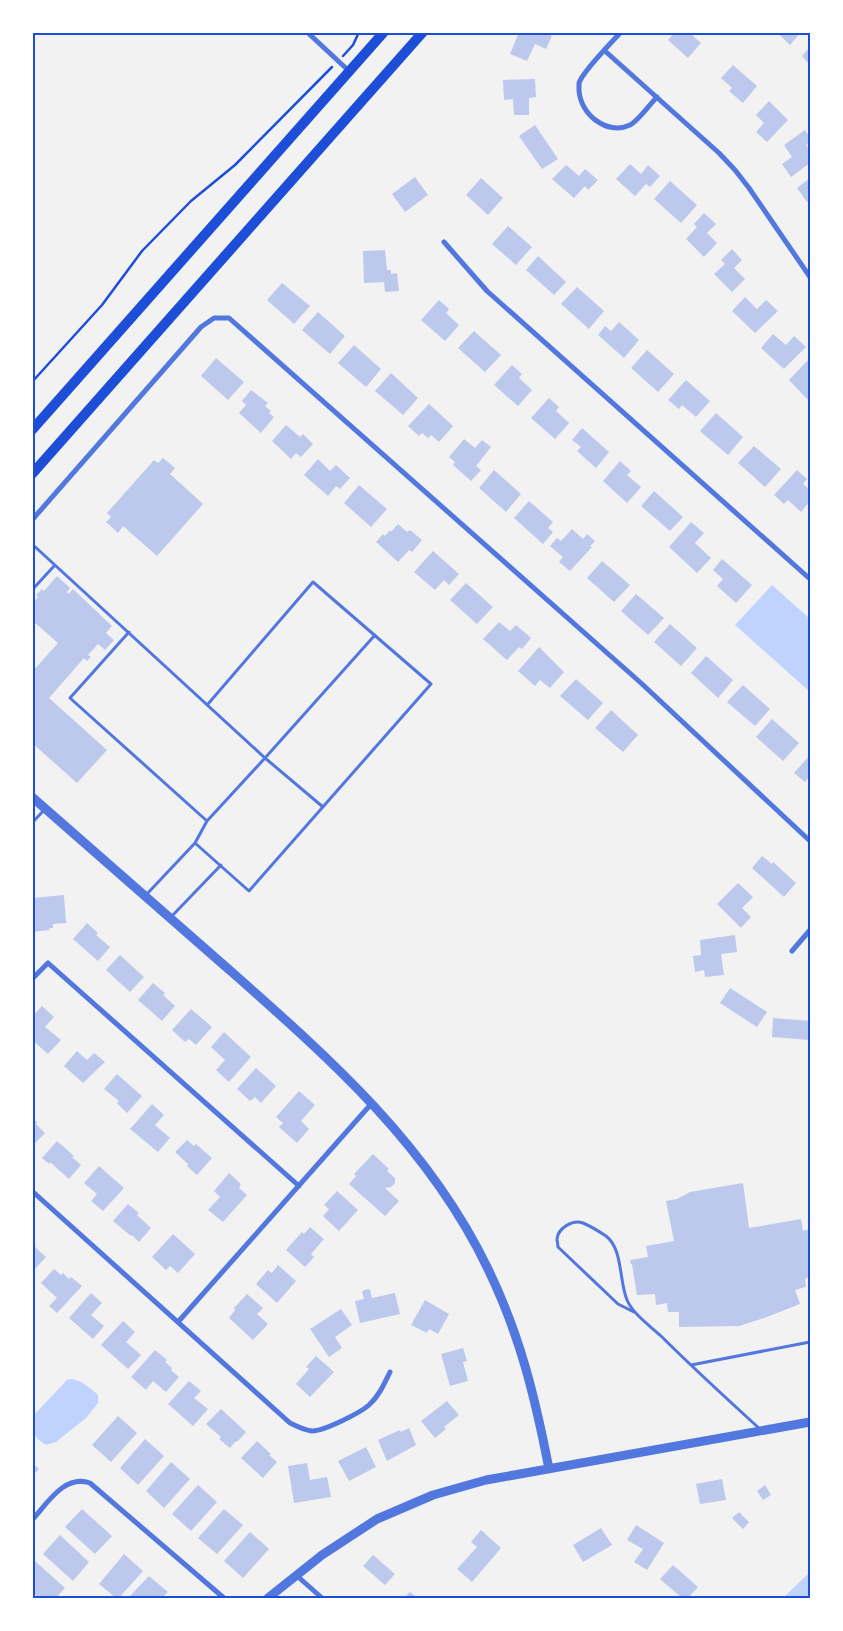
<svg xmlns="http://www.w3.org/2000/svg" width="843" height="1631" viewBox="0 0 843 1631" font-family="Karla,sans-serif">
  <style>
    .water { fill: #bfd3fe }
    .building { fill: #bdc9ec }
    .lines { fill: none; stroke-linecap: round; stroke-linejoin: round }
    .path { stroke: #1d4ed8; stroke-width: 2.5 }
    .service { stroke: #5277de; stroke-width: 3 }
    .minor { stroke: #5277de; stroke-width: 5 }
    .tertiary { stroke: #5277de; stroke-width: 9 }
    .secondary { stroke: #1d4ed8; stroke-width: 10 }
    .neatline { fill: none; stroke: #1d4ed8; stroke-width: 2 }
  </style>
  <rect width="100%" height="100%" fill="#f2f2f2"/>
  <path class="water" d="M772,585L810,619V692L735,625Z
    M71,1379C82,1380 90,1388 98,1395V1403L86,1418L56,1442L46,1445C32,1436 32,1432 33,1416L67,1380Z
    M810,1572V1598H783Z"/>
  <path class="building" d="M519,32L536,34L537,32H544L552,36L546,49L535,44L527,61L510,54Z
    M675,32H689L701,43L688,58L668,40Z
    M777,32H801L790,45Z
    M810,47V65L802,56Z
    M733,65L757,86L743,103L729,91L732,88L721,78Z
    M535,79L536,97L529,98V115H514L513,99L504,100L503,80Z
    M769,101L788,120L767,142L756,132L764,123L756,115Z
    M535,125L558,159L542,169L519,136Z
    M805,130L810,138V143L806,145L810,151V163L791,177L782,164L792,157L784,145Z
    M630,164L641,174L648,165L660,176L650,187L646,184L635,196L616,179Z
    M566,165L579,176L585,169L598,180L588,190L585,186L574,198L552,179Z
    M415,177L428,195L405,212L392,194Z
    M481,178L503,198L488,215L466,195Z
    M810,178V200L807,202L797,188Z
    M670,181L697,205L681,223L654,199Z
    M704,213L716,224L707,233L717,243L704,257L686,239L697,227L694,224Z
    M508,226L532,247L516,265L492,244Z
    M732,249L742,260L734,268L745,279L732,292L714,274L725,264L721,260Z
    M385,250L387,270H391V274L397,273L399,291L385,292L384,282L364,283L363,251Z
    M538,256L566,282L554,295L526,270Z
    M282,283L310,306L294,324L267,300Z
    M577,287L604,311L589,329L561,304Z
    M745,297L757,309L766,300L778,311L755,333L732,311Z
    M439,300L449,309L446,313L459,325L445,341L421,320Z
    M318,312L345,336L330,354L302,330Z
    M619,322L639,340L624,358L598,335L605,326L611,331Z
    M474,331L501,355L485,372L458,348Z
    M773,334L786,345L794,336L806,347L784,369L761,348Z
    M354,345L381,369L366,387L338,363Z
    M647,350L674,374L658,392L631,368Z
    M216,358L244,382L228,400L201,376Z
    M810,358V402L789,380Z
    M512,365L522,374L519,378L532,390L518,406L494,385Z
    M391,373L418,398L403,415L375,391Z
    M686,380L710,401L696,417L682,405L679,409L668,400Z
    M251,390L268,403L265,406L271,411L269,413L274,417L261,433L239,413L246,405L242,401Z
    M549,398L559,407L556,411L569,423L555,439L531,418Z
    M429,404L453,426L439,442L431,435L428,438L422,433L419,436L408,426Z
    M716,413L743,437L728,455L700,431Z
    M286,425L300,437L303,434L313,444L301,457L296,453L291,459L272,441Z
    M582,428L609,452L596,468L577,451L581,447L572,440Z
    M464,439L475,448L482,440L491,447L476,466L481,470L471,481L453,465L455,462L449,457Z
    M754,446L781,469L765,487L738,463Z
    M163,458L175,468L170,474L203,504L157,556L123,526L118,533L106,522L111,517L107,513L154,460L158,463Z
    M318,459L330,471L336,465L350,478L340,489L336,486L328,496L304,475Z
    M620,461L631,471L627,475L641,487L627,503L603,481Z
    M494,470L521,494L506,512L479,488Z
    M797,470L807,479L803,484L810,490V501L801,512L788,500L784,504L774,495Z
    M359,485L387,509L371,527L344,503Z
    M654,491L683,517L670,531L641,506Z
    M529,501L553,522L548,528L553,532L543,544L514,518Z
    M691,522L704,533L695,543L711,558L697,573L669,547Z
    M398,524L407,532L410,530L422,540L412,552L409,550L398,562L376,542L383,534L385,536L390,530L391,532Z
    M572,529L583,539L587,534L595,541L590,546L592,547L570,571L559,562L563,557L550,546L557,538L561,541Z
    M433,551L459,574L449,585L444,580L435,590L414,572Z
    M722,559L752,585L736,603L717,586L723,579L713,570Z
    M602,561L630,585L614,602L587,578Z
    M57,576L70,588L67,592L69,594L73,589L112,626L106,633L114,640L105,650L98,644L88,655L91,657L87,661L84,658L49,698L107,750L77,783L32,743V672L58,643L35,623H32V603L38,597L36,595L42,589L44,591Z
    M466,583L493,607L477,624L450,600Z
    M636,594L664,618L648,635L621,611Z
    M499,622L510,631L516,625L531,638L522,649L519,647L507,660L483,639Z
    M670,624L697,648L681,666L654,642Z
    M539,647L564,672L550,688L540,680L535,686L518,671Z
    M706,656L733,680L718,698L691,673Z
    M576,679L603,703L588,720L560,696Z
    M743,685L770,709L755,726L727,702Z
    M611,710L638,735L623,752L595,728Z
    M772,719L799,743L783,761L756,737Z
    M810,755V776L805,782L794,773Z
    M762,856L772,864L773,862L796,883L784,897L752,868Z
    M738,883L753,897L742,908L751,917L741,928L717,904Z
    M64,895L66,923L53,924V928H49L50,930L33,932L32,898Z
    M87,923L98,933L96,935L110,947L98,961L73,939Z
    M735,935L737,952L721,954L724,975L705,977L704,970L695,972L693,956L701,955L700,940Z
    M120,955L144,977L130,992L106,970Z
    M153,983L165,993L163,995L175,1006L162,1021L138,1000Z
    M730,988L767,1012L757,1027L720,1003Z
    M42,1006L54,1017L45,1027L61,1040L48,1054L32,1040V1017Z
    M191,1009L212,1027L196,1045L189,1039L185,1042L172,1030Z
    M773,1018L810,1021V1040L772,1037Z
    M224,1032L251,1057L229,1082L216,1070L225,1060L211,1047Z
    M77,1051L87,1060L94,1053L105,1062L83,1083L64,1066Z
    M256,1068L276,1086L261,1103L255,1097L250,1101L237,1089Z
    M117,1074L142,1096L127,1113L117,1103L119,1101L104,1089Z
    M299,1091L315,1105L301,1121L309,1129L297,1143L279,1127L283,1123L276,1117Z
    M152,1104L164,1115L155,1125L170,1138L158,1152L130,1129Z
    M32,1118L37,1122L36,1124L45,1133L32,1146Z
    M187,1140L194,1146L196,1144L212,1158L197,1175L187,1166L188,1164L175,1152Z
    M57,1141L74,1156L72,1157L81,1165L69,1179L50,1162L49,1164L42,1158Z
    M373,1154L389,1169L387,1171L395,1178V1183L391,1187L385,1188L399,1201L385,1216L349,1184L356,1176L354,1174Z
    M99,1166L124,1188L103,1211L91,1201L97,1194L84,1183Z
    M229,1173L241,1184L239,1188L247,1195L223,1222L208,1210L220,1197L214,1191Z
    M743,1183L749,1228L801,1219L803,1231L810,1229V1277L805,1279L806,1287L795,1290L800,1304L764,1318L739,1326L679,1327V1312H668L667,1303L656,1305L655,1294L637,1295L632,1264H631L630,1260L648,1257L646,1246L674,1241L666,1201L677,1199L690,1192Z
    M337,1191L358,1210L339,1231L323,1216L329,1209L324,1205Z
    M128,1204L139,1213L137,1215L151,1228L139,1242L132,1235L131,1236L113,1221Z
    M310,1227L324,1239L311,1254L314,1257L305,1267L286,1250L302,1232L304,1234Z
    M173,1234L195,1254L178,1273L170,1266L166,1270L152,1257Z
    M32,1242L36,1245L35,1247L46,1257L32,1272Z
    M278,1265L296,1281L277,1303L256,1284L268,1270L272,1273Z
    M54,1269L61,1275L63,1273L69,1279L71,1277L82,1286L57,1313L49,1306L57,1298L41,1283Z
    M368,1289L370,1290L372,1298L395,1293L400,1314L360,1323L355,1301L364,1299L362,1292L364,1290Z
    M91,1293L102,1303L91,1315L104,1326L93,1339L69,1318Z
    M247,1294L263,1308L257,1314L268,1324L253,1340L229,1318L235,1310L234,1308Z
    M425,1300L449,1314L438,1334L429,1329L427,1333L411,1325Z
    M341,1309L352,1325L335,1337L342,1348L329,1357L310,1329Z
    M123,1321L135,1332L126,1342L141,1355L128,1369L101,1345Z
    M463,1348L467,1361L463,1362L468,1381L450,1386L441,1354Z
    M155,1350L167,1360L165,1362L172,1368L171,1370L179,1377L166,1392L153,1381L146,1390L131,1377Z
    M316,1356L334,1372L310,1397L296,1384L309,1369L306,1367Z
    M189,1381L201,1391L194,1398L208,1409L193,1426L168,1404Z
    M447,1401L459,1415L444,1427L446,1429L435,1438L421,1421Z
    M221,1409L246,1432L237,1442L236,1441L230,1448L219,1439L221,1437L206,1424Z
    M118,1416L137,1433L111,1462L92,1445Z
    M409,1428L416,1445L387,1461L378,1440L400,1430L401,1432Z
    M145,1439L164,1456L138,1485L120,1468Z
    M257,1441L271,1454L269,1455L277,1462L263,1478L241,1458Z
    M366,1447L376,1467L349,1481L338,1461Z
    M171,1462L190,1479L164,1508L146,1491Z
    M32,1463L39,1469L32,1476Z
    M307,1463L310,1480L327,1477L331,1497L294,1503L288,1466Z
    M722,1479L726,1500L700,1504L696,1484Z
    M198,1485L217,1502L191,1531L172,1514Z
    M765,1485L771,1495L763,1500L757,1491Z
    M82,1509L112,1536L95,1554L65,1527Z
    M224,1509L243,1525L217,1554L198,1538Z
    M739,1512L749,1522L743,1529L732,1518Z
    M636,1525L664,1543L647,1570L634,1562L643,1549L627,1540Z
    M601,1528L612,1545L583,1562L573,1545Z
    M481,1530L501,1548L472,1582L457,1569L477,1547L471,1542Z
    M250,1532L269,1549L243,1578L224,1561Z
    M60,1535L89,1562L73,1581L43,1554Z
    M124,1554L143,1571L119,1598H116L99,1584Z
    M373,1555L395,1574L385,1585L363,1566Z
    M35,1561L65,1588L56,1598H39L32,1592V1565Z
    M673,1565L698,1587L688,1598H682L660,1579Z
    M149,1576L168,1592L162,1598H128Z
    M410,1592L418,1598H404Z"/>
  <g class="lines">
    <path class="path" d="M343,56L353,45L359,32
      M32,382L102,305L142,251L191,201L235,165L332,67"/>
    <path class="service" d="M32,544L265,758L323,807
      M32,590L55,565
      M129,632L70,698L207,821
      M32,823L45,809
      M195,843L249,891L431,684L313,582L208,704
      M146,895L195,843L207,821L265,758L375,635
      M171,917L221,865
      M636,1313L618,1304L558,1247C558,1244 557,1242 557,1239C558,1228 573,1219 583,1223C590,1226 600,1232 606,1236C623,1249 619,1281 627,1300C633,1314 650,1326 661,1336C693,1368 727,1399 761,1430
      M691,1365L810,1342"/>
    <path class="minor" d="M307,32L349,71
      M621,32C611,43 583,71 579,83C579,83 579,90 579,90C580,114 607,136 630,125C638,121 650,104 657,97
      M605,51L719,153L735,170L749,188L810,277
      M444,242L487,291L810,579
      M32,520L201,327L214,318H229L641,683L810,841
      M792,951L810,930
      M32,979L48,963L299,1186
      M32,1191L290,1423C298,1427 304,1430 312,1431C324,1431 360,1413 369,1405C379,1396 384,1384 390,1372
      M178,1322L372,1103
      M32,1520C47,1504 64,1474 90,1483L224,1598
      M296,1575L322,1598"/>
    <path class="tertiary" d="M32,797C97,854 162,911 226,967C328,1057 428,1144 488,1269C520,1335 535,1397 549,1469
      M268,1598L322,1555L377,1519L433,1495L486,1480L810,1422"/>
    <path class="secondary" d="M32,430L384,32
      M32,474L423,32"/>
  </g>
  <rect width="843" height="1631" fill="none" stroke="#ffffff" stroke-width="68"/>
  <rect x="34" y="34" width="775" height="1563" class="neatline"/>
</svg>
